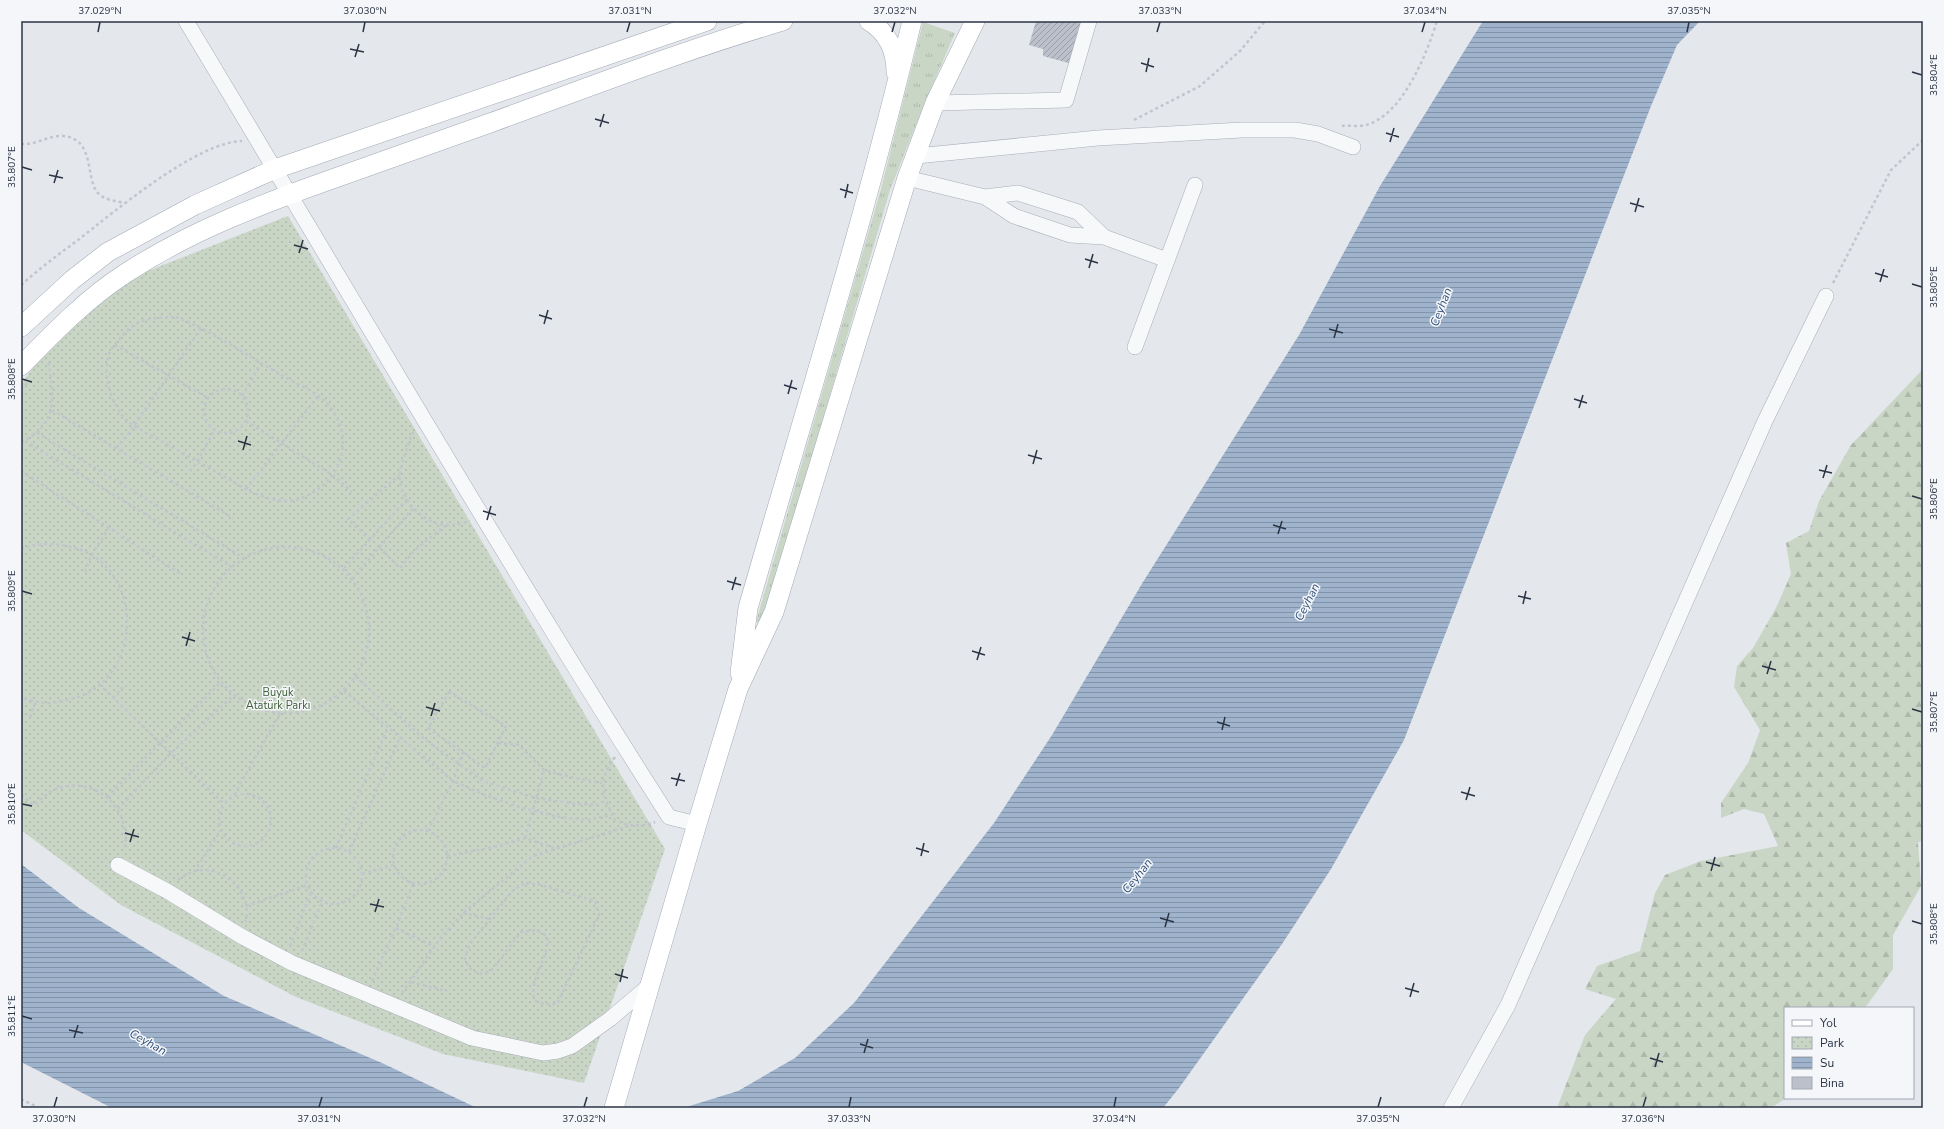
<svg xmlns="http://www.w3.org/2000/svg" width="1944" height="1129" viewBox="0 0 1944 1129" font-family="'Nunito Sans',sans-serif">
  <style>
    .grass { fill: url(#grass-tufts) }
    .forest { fill: url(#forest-firs) }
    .park { fill: url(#park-dots) }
    .water { fill: url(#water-rules) }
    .building { fill: url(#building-hatch) }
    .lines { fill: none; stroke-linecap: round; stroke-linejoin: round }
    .minor-casing { stroke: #a9aeb7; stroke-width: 16 }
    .major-casing { stroke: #a3abb8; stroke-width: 20 }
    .path { stroke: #c2c5cb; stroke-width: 2.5; stroke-dasharray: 3 3; stroke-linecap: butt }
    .minor { stroke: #f7f8fa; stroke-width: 15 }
    .major { stroke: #fff; stroke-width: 19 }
    .ticks { fill: none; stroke: #2b3445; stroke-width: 1.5 }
    .labels { text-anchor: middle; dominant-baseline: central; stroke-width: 3; stroke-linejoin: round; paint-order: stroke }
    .park-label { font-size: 11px; fill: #3f6138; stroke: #f4f6f9 }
    .water-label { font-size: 12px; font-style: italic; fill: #34527a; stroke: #f4f6f9 }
    .neatline { fill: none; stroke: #2b3445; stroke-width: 1.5 }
    .ticks-label { font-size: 10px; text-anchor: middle; fill: #2b3445 }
  </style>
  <defs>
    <pattern id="grass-tufts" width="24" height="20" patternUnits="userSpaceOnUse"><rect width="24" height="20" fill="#c9d6c5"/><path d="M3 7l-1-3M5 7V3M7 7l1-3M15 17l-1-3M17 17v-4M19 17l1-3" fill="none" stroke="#adb8ab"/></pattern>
    <pattern id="forest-firs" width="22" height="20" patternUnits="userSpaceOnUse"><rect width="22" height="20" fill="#c9d6c5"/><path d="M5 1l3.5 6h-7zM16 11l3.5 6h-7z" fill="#adb8ab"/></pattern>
    <pattern id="park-dots" width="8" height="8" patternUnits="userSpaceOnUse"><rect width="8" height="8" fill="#c9d6c5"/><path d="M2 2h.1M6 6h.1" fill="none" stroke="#adb8ab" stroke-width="1.8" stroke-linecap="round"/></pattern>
    <pattern id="water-rules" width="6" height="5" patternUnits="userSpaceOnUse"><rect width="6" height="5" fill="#9fb4cc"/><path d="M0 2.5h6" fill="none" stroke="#8293a7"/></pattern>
    <pattern id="building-hatch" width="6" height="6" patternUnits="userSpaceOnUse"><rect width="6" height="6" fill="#bbc0ca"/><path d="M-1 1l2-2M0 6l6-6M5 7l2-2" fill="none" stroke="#989da6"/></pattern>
  </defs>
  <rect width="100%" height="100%" fill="#e4e7ec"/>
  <path class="grass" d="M923,22L955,33L921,112L890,190L763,623L756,622L881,189Z"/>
  <path class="forest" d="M1923,369V841L1918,842L1921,886L1893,935V969L1865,1008H1785L1786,1098L1771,1108H1557L1585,1035L1616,999L1585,989L1597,966L1640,951L1655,893L1665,875L1701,861L1778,846L1764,814L1744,809L1721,818V803L1748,763L1760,730L1734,687L1737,666L1753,648L1776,608L1791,574L1786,543L1809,531L1819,501L1851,445Z"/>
  <path class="park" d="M288,216L665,849L584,1083L443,1054L296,997L121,905L21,830V385L41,356L130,278Z"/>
  <path class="water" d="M1483,21H1700L1677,45L1651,106L1404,740L1331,869L1282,944L1179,1088L1163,1108H683L738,1091L795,1058L854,1003L994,823L1052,735L1143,582L1299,335L1380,186Z
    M21,864L79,908L224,996L382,1063L477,1108H112L21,1062Z"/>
  <path class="building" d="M1036,21H1085L1072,64L1043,56V49L1029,45Z"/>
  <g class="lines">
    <defs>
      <path id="minor" d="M186,21C346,287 502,556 669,817L697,824
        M935,103L1066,100L1089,21
        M916,156L1098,138L1242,130H1295L1318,134L1353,147
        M907,178L985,197L1014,216L1070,235L1104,237L1167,260
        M985,197L1018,193L1078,212L1104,237
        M1135,347L1195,185
        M118,865L167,891L241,936L292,963L472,1038L543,1053L558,1051L572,1046L610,1019L650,985
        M1451,1108L1508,1005L1765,421L1826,296"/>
      <path id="major" d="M869,21C887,32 896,50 896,72
        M21,327L72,280L108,252L195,205L275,169L707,21
        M21,366C53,333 87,298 126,273C192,230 264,203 338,177C389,159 439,141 490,123C587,88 684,50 783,21
        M740,673L748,608C804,413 865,219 912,21
        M614,1108L697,824L738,689L774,612L907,178L935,103L975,21"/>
    </defs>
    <use href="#minor" class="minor-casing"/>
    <use href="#major" class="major-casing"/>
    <path class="path" d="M1134,120L1200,86L1240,51L1265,21
      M1342,126C1349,125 1359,127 1366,125C1403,115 1427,53 1437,21
      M21,144C37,145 49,135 63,136C95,139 85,175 97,192C103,200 116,201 125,203
      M1833,283L1891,170L1923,140
      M21,285C39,269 59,254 78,240C115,211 197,142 242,141
      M176,317C214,332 248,356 283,376C298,385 321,393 331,408C353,437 343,476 312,493C305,497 297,501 288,501C272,501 256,495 242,487C216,472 190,457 163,442C152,436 140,430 130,423C111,409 98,367 113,347C135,319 141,318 176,317Z
      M115,345L208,398
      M204 411a22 22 0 1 1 44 0a22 22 0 1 1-44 0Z
      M21,390L28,382
      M242,396L261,363
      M52,410L233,518
      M246,421L334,476L352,492
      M414,432L411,435C408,448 401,461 400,474C397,497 423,524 445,525C453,526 462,523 470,521
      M37,433L244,558
      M25,441L232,567
      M21,442C58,426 55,395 48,361
      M116,448L129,433L201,328
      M21,471L182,575
      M190,471L197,462L214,431
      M246,489L318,396
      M370,540L348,519L399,475
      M203 630a83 83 0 1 1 166 0a83 83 0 1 1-166 0Z
      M379,547L400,568L415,550L445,526
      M21,549C36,543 49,543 66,546C148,559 147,686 66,700C59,701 51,704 45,703C37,702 29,699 21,698
      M344,568L407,499
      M85,572L91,556L109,528
      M352,579L413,508
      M355,676L423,738L483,781L536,798L576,804L598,805L605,801
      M99,684L224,804
      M344,691L453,781L485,795L522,808L560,817L587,820L612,815
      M449,692L506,726L485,768L428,728Z
      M113,698L125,685
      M30,717L36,701
      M498,743L519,745L544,770L570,777L602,783
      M615,757C597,782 602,794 615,820C629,826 640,828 655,822
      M219 820a26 26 0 1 1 52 0a26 26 0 1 1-52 0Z
      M21,795L34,805C41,799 48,792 56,789C97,774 133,811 124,851
      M234,795L281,712
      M107,797L221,682
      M118,809L171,753L234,695
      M393 857a27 27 0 1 1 54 0a27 27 0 1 1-54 0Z
      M428,831L453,781L463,752
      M525,838L544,770
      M336,848L388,727
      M306 876a28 28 0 1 1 56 0a28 28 0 1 1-56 0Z
      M349,852L400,737
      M447,856L494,847L525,838L554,848
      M194,872L221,830
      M362,874L394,865
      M178,880C186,874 197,869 207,870C231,872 253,899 245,922
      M526,883L541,885L595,901L599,915L557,1004H545L534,1000C529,976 550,959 547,936L536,930L521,932L491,971L479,974L469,968L465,959L469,945L514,889Z
      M246,906L308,885
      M463,913L490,919
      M396,928L435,947
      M290,946L311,892
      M302,951L322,902
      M372,981L398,923L413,884
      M411,982L447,991
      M402,993L439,940L463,913L533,856L629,826
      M21,1099L39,1108"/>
    <use href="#minor" class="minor"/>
    <use href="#major" class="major"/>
  </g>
  <path class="ticks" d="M98,32L100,22M363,32L365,22M627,32L630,22M892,32L895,22M1157,32L1160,22M1422,32L1425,22M1687,32L1689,22M350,49L364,52M355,57L359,44M1141,63L1154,67M1146,72L1149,58M1912,72L1922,75M595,119L609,123M600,127L604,114M1386,133L1399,137M1390,142L1394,128M22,167L32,170M49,175L63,178M54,183L58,170M840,189L853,193M845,198L848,184M1630,203L1644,207M1635,212L1639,198M294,245L308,249M299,253L303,240M1085,259L1098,263M1089,268L1093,254M1875,273L1888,277M1880,282L1884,269M1912,284L1922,287M539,315L552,319M544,324L548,310M1329,329L1343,333M1334,338L1338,324M22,379L32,382M784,385L797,389M788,394L792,380M1574,399L1587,403M1579,408L1583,395M238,441L251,445M243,450L247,436M1028,455L1042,459M1033,464L1037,450M1819,470L1832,473M1823,478L1827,465M1912,496L1922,499M483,511L496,515M487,520L491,506M1273,525L1286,529M1278,534L1282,521M727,581L741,585M732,590L736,577M22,591L32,594M1518,596L1531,599M1523,604L1526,591M182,637L195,641M186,646L190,632M972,651L985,655M977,660L981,647M1762,666L1776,670M1767,674L1771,661M426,707L440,711M1912,709L1922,712M431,716L435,703M1217,722L1230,726M1222,730L1225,717M671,778L685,781M676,786L680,773M1461,792L1475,796M1466,800L1470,787M22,804L32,806M125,833L139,837M130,842L134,829M916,848L929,852M921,856L924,843M1706,862L1720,866M1711,871L1715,857M370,904L384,907M375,912L379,899M1160,918L1174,922M1912,921L1922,924M1165,927L1169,913M615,974L628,978M620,982L623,969M1405,988L1419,992M1410,997L1414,983M22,1016L32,1019M69,1030L83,1033M74,1038L78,1025M860,1044L873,1048M864,1053L868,1039M1650,1058L1663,1062M1655,1067L1659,1053M54,1107L57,1097M319,1107L322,1097M584,1107L587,1097M849,1107L851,1097M1114,1107L1116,1097M1378,1107L1381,1097M1643,1107L1646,1097"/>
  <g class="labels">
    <g class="park-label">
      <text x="278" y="692">Büyük<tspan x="278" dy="13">Atatürk Parkı</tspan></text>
    </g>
    <g class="water-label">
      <text transform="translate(1441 307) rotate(-69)">Ceyhan</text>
      <text transform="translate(1307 602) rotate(-63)">Ceyhan</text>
      <text transform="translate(1137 876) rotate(-52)">Ceyhan</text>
      <text transform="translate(148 1042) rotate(29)">Ceyhan</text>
    </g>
  </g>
  <rect width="1944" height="1129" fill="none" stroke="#f4f6f9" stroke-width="44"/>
  <rect x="1784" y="1007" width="130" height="92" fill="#f4f6f9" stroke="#a4a8b1"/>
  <rect x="1792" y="1020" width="20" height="6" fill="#ffffff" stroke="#a4a8b1"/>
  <text x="1820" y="1027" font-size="12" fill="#2b3445">Yol</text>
  <rect x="1792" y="1037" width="20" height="12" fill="url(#park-dots)" stroke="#a4a8b1"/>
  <text x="1820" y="1047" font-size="12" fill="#2b3445">Park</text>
  <rect x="1792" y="1057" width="20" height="12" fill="url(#water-rules)" stroke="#a4a8b1"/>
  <text x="1820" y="1067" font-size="12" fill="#2b3445">Su</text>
  <rect x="1792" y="1077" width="20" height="12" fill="#bbc0ca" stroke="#a4a8b1"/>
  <text x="1820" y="1087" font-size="12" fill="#2b3445">Bina</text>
  <rect x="22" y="22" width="1900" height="1085" class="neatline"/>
  <g class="ticks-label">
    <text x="100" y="14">37.029°N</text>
    <text x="365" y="14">37.030°N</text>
    <text x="630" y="14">37.031°N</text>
    <text x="895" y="14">37.032°N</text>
    <text x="1160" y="14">37.033°N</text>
    <text x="1425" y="14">37.034°N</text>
    <text x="1689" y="14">37.035°N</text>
    <text transform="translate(1933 75) rotate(-90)" y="4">35.804°E</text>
    <text transform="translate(11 167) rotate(-90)" y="4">35.807°E</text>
    <text transform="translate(1933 287) rotate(-90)" y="4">35.805°E</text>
    <text transform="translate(11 379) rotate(-90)" y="4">35.808°E</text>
    <text transform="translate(1933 499) rotate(-90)" y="4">35.806°E</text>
    <text transform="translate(11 591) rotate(-90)" y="4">35.809°E</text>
    <text transform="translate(1933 712) rotate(-90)" y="4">35.807°E</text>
    <text transform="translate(11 804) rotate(-90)" y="4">35.810°E</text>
    <text transform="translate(1933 924) rotate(-90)" y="4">35.808°E</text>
    <text transform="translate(11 1016) rotate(-90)" y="4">35.811°E</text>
    <text x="54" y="1122">37.030°N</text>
    <text x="319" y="1122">37.031°N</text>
    <text x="584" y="1122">37.032°N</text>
    <text x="849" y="1122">37.033°N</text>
    <text x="1114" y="1122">37.034°N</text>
    <text x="1378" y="1122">37.035°N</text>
    <text x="1643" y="1122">37.036°N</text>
  </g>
</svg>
